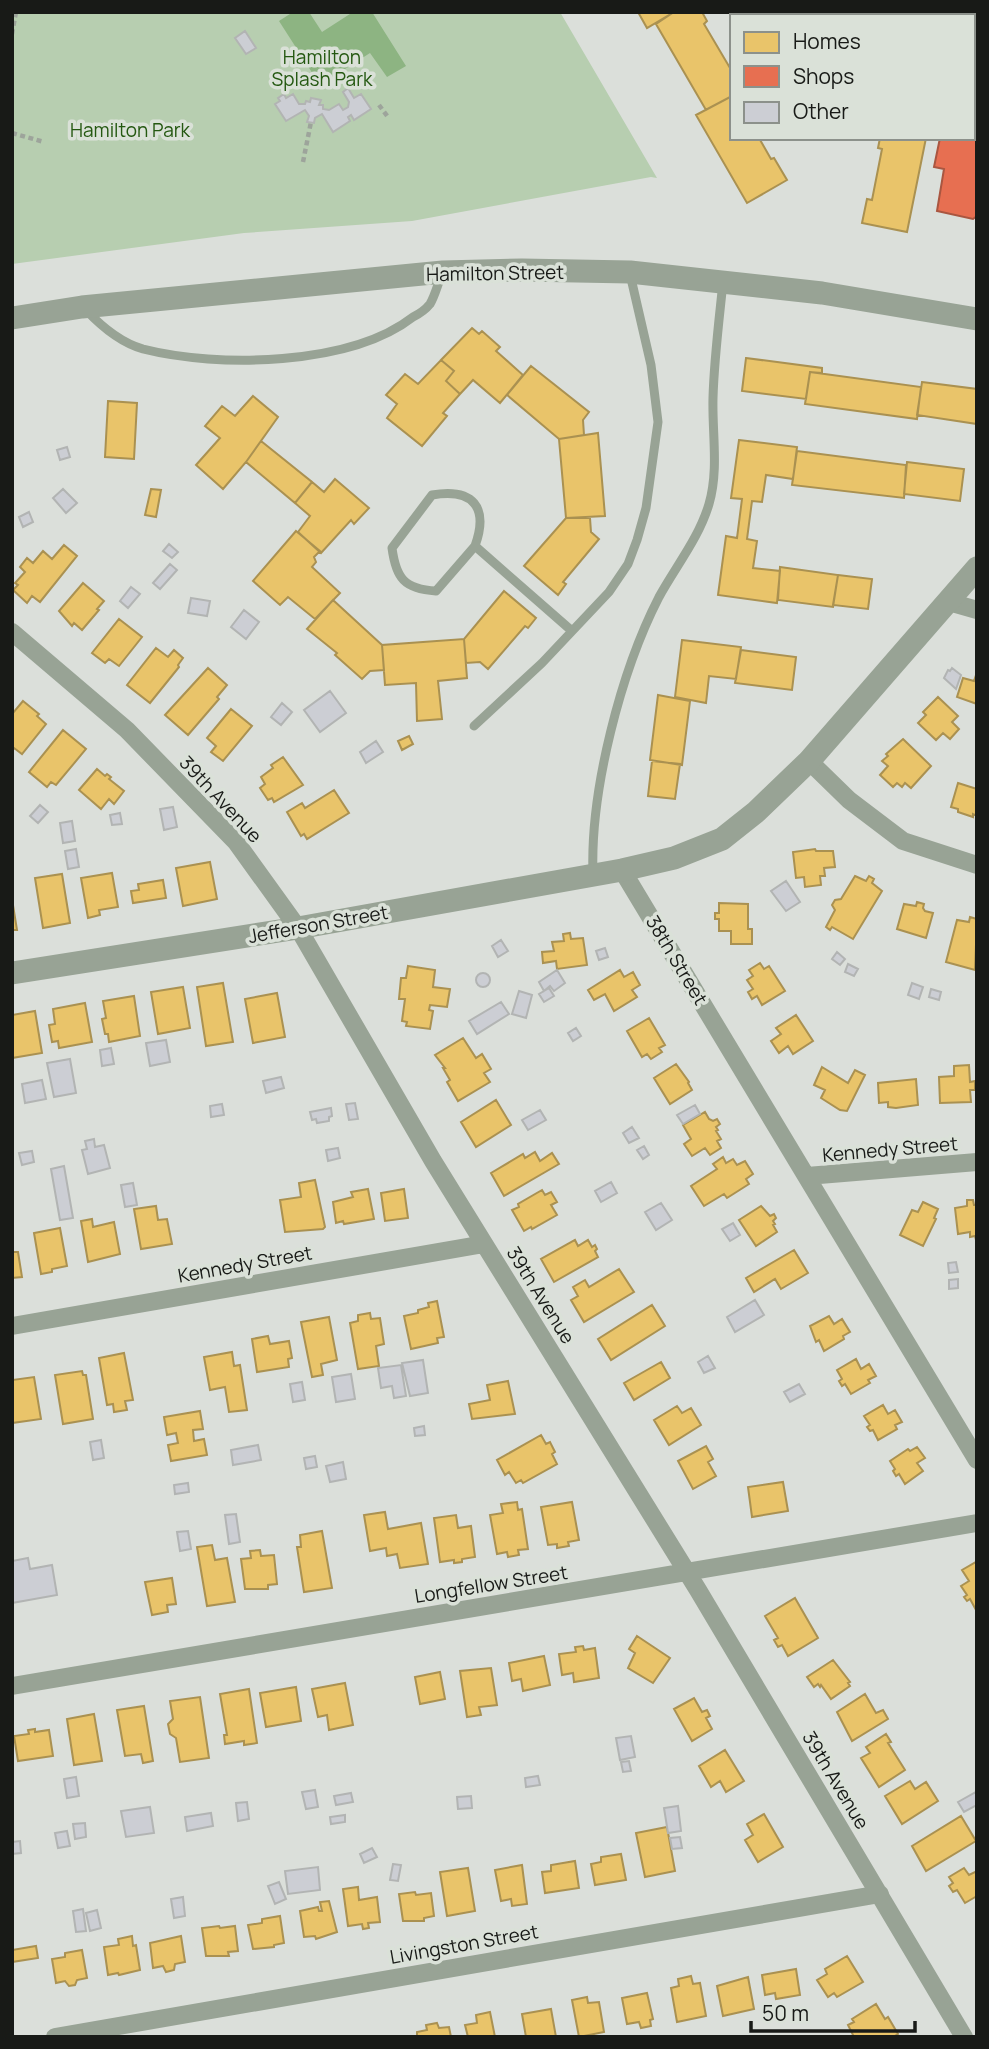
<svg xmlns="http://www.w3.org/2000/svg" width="989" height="2049" viewBox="0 0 989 2049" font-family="Manrope,sans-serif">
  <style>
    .green { fill: #b7ceb0 }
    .water { fill: #8db482 }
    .homes { fill: #e9c46a; stroke: #aa9151; stroke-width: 2 }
    .shops { fill: #e76f51; stroke: #a95640; stroke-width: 2 }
    .building { fill: #ccced4; stroke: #b2b4b3; stroke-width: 2 }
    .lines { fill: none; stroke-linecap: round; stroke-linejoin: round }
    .path { stroke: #9da49b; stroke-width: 4.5; stroke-dasharray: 5 3.5; stroke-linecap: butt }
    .service { stroke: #98a395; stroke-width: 9 }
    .minor { stroke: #98a395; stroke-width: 18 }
    .tertiary { stroke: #98a395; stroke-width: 23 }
    .labels { text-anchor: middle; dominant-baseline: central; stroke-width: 7; stroke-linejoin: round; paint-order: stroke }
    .park-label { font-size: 19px; fill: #245811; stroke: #dae1d8 }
    .street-label { font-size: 19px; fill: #181a17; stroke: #dae1d8 }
  </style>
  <rect width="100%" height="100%" fill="#dbdfda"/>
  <path class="green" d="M12,12H560L657,178L651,177L412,221L244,233L12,264Z"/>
  <path class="water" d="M293,12H309L322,32L353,12H372L406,66L387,77L370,53L320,85L279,21Z"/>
  <path class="homes" d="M638,12H674L647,28Z
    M674,12H702L707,21L704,24L730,68L732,67V96L706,110L656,24Z
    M905,12H951V16H904Z
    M732,96V138H759L771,159L774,158L787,180L747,203L696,115Z
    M880,138H926L907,232L862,223L867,199L872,200L882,149L878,148Z
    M472,328L479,334L482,331L500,347L496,351L523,375L500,403L473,380L460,394L446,381L454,371L441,360Z
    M746,358L822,368V373L810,372L806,399L742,391Z
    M441,360L454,371L446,381L460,394L443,413L447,416L422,446L387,418L397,404L386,395L405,374L418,384Z
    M531,366L589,412L583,420L584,435L559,439L507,395Z
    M810,372L921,387L917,419L805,404Z
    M922,382L977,389V424L917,415Z
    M253,396L278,417L246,462L223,489L196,465L220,438L205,426L222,406L235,416Z
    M108,401L137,403L134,459L105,457Z
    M598,433L605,516L566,518L559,439Z
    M739,440L797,447L793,479L766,475L762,502L752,501L747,539L757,541L753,568L780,571L777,603L718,595L726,536L737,538L742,499L731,498Z
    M261,441L312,482L295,503L246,462Z
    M797,451L906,465L904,498L792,485Z
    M907,462L964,469L960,501L904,494Z
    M335,479L369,508L354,524L351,520L321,553L298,532L310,516L295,503L312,482L324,492Z
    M151,489L161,490L156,517L145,515Z
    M566,518H590L591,532L599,539L563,582L566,584L558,595L524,566Z
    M296,531L320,551L314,557L316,562L312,567L340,593L315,619L288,597L280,605L253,581Z
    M64,545L77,556L40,602L32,596L27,603L13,590L18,585L15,583L25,572L20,567L27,558L33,563L43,551L52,559Z
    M780,567L838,575L833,607L778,600Z
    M838,575L872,579L868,609L833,605Z
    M83,583L104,601L97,609L99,610L82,630L74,623L72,626L59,611Z
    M504,591L536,618L528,628L525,626L488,669L480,662L466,663L464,639Z
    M333,600L382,645L384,670L370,671L362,679L335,655L337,653L307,629Z
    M119,619L142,637L119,666L109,659L105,663L92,653Z
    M464,639L467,678L438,681L442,719L417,721L416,683L385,685L382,645Z
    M682,640L741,647L736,679L709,676L706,703L675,697Z
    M156,648L168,657L174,650L183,658L178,665L179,667L150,703L127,685Z
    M741,650L796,657L792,690L735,683Z
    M208,668L227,685L217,697L219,699L188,735L165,715Z
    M977,672V704L957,697L963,678L974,681Z
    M658,695L690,701L682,765L650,760Z
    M938,697L958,716L952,722L959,729L950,739L943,733L936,740L918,723L926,715L923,712Z
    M23,701L39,714L37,716L46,724L22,754L14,748L12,750V714Z
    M231,709L252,726L223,761L211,752L216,746L207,738Z
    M63,730L86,749L56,785L51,782L47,787L29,772Z
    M409,736L413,744L402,750L398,741Z
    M903,739L931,766L911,788L905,783L902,787L897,783L893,787L880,775L888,766L882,761L888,756L886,754Z
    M283,757L303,785L274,802L272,798L268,800L260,788L265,784L261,777L273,768L271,765Z
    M652,761L680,764L675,799L648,796Z
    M97,769L105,776L107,774L111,777L109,779L124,791L114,804L109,799L101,809L79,790Z
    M958,783L977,789V816L973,814V817L958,812V809L951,807Z
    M334,790L349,813L307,839L304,834L301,836L287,812L302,803L305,808Z
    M815,849L816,851H833L835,867L824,868L825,876H820L821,885L805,887L804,877L796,878L793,852Z
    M210,862L217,899L183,906L176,868Z
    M112,873L118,907L99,910L100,915L88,918L81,878Z
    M62,874L70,923L43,928L35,878Z
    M855,876L866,881L869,876L874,879L872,883L882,891L853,939L832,927L830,930L826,927L835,910L832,905L835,900L841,899Z
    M163,880L166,898L133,903L131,891L139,890L138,884Z
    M12,899L17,930H12Z
    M917,902L924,904L923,908L925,911L933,913L926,938L897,929L904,904L916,906Z
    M719,903L748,904V929H752V944H731V931H719V919H715V913H719Z
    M970,917L977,919L975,970L946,962L957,920L969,922Z
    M570,933L571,939L583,938L587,965L557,969L556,961L543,963L542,952L554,951L552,942L564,941L563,934Z
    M760,963L764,969L769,966L785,991L762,1005L757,996L752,999L748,992L753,989L747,980L753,976L749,970Z
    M408,966L435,970L433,987L450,989L447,1007L430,1005L429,1010L433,1011L430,1029L406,1026L407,1022L402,1021L405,999H399L401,978H406Z
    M620,970L624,977L633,972L640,985L632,990L637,997L614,1011L605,994L594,1000L588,990Z
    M223,983L233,1042L206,1046L197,987Z
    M183,987L190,1028L158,1034L151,992Z
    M277,993L285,1037L253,1043L245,999Z
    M134,996L140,1036L109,1042L108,1034H105L102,1019L106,1018L103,1001Z
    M85,1003L92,1042L59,1048L58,1041L52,1042L49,1025L55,1024L53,1009Z
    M35,1011L42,1053L12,1058V1015Z
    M796,1015L813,1041L793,1054L788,1046L779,1053L771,1041L781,1034L776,1028Z
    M649,1018L665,1045L659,1048L662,1052L651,1059L647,1054L642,1057L627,1031Z
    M463,1038L476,1058L482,1054L491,1069L484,1073L490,1082L458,1101L447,1082L450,1080L443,1068H445L435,1055Z
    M676,1064L689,1082L688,1083L692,1090L670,1104L654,1078Z
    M969,1065L970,1082L975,1081V1090H970L971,1102L940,1103L939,1077L954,1076V1066Z
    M822,1067L848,1083L855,1070L865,1075L847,1111L840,1110L821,1098L825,1090L814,1085Z
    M916,1079L918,1105L896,1108L888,1107V1102L879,1103L878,1083Z
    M496,1100L511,1125L476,1147L461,1122Z
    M705,1112L709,1119L713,1121L717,1119L720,1124L716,1127L718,1130L716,1131L721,1139L717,1141L721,1148L710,1155L705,1148L692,1156L684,1144L691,1139L683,1125Z
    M535,1152L540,1161L552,1153L559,1164L504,1196L491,1173L523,1154L525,1158Z
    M723,1157L726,1163L733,1159L737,1165L745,1161L753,1174L746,1179L749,1184L727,1198L724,1194L704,1206L691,1186L717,1169L713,1164Z
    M315,1180L325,1227L323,1229L285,1232L280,1200L301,1197L299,1183Z
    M368,1189L374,1219L344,1224L343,1221L336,1223L333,1202L353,1197L351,1192Z
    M404,1189L408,1218L385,1221L381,1193Z
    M542,1190L545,1195L551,1192L557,1202L551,1205L557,1215L532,1229L531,1227L524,1231L512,1210L519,1207L518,1204Z
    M967,1200H973L974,1205H977V1244L975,1236L970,1237V1232L958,1234L955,1208L967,1206Z
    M923,1202L938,1209L934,1218L936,1219L923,1246L900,1235L912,1210L918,1212Z
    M156,1206L158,1220L167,1219L172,1244L141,1249L134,1209Z
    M761,1206L770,1216L774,1214L776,1218L773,1221L775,1224L773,1225L777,1232L756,1246L739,1220Z
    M92,1219L93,1227L114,1222L120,1254L88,1262L81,1221Z
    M60,1228L67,1266L52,1269V1272L41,1274L34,1233Z
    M575,1240L578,1246L588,1240L592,1247L595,1245L597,1249L595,1251L598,1257L554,1282L541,1259Z
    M794,1250L808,1273L781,1289L775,1279L754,1292L746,1278Z
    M12,1252H18L22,1277L12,1278Z
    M619,1269L634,1292L584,1322L571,1300L578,1296L573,1287L585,1280L589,1287Z
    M437,1301L444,1337L437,1338L438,1343L411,1349L404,1316L418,1313V1310L429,1307L428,1303Z
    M652,1305L665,1326L611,1360L598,1339Z
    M370,1313L371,1319L380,1318L384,1344L376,1346L379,1366L358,1369L350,1323L358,1321V1315Z
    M829,1316L834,1324L842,1319L850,1332L843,1336L844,1339L824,1351L819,1340L816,1342L810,1326Z
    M329,1317L337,1360L321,1364L323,1375L312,1377L301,1322Z
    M268,1336L270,1344L289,1341L292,1358L288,1359L289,1367L257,1372L252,1339Z
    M232,1352L234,1366L240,1365L247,1410L229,1412L225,1387L210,1390L204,1357Z
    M124,1353L133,1400L125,1401L127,1410L114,1412L113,1404L107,1405L99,1358Z
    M856,1359L861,1369L869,1364L876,1376L868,1380L870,1383L851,1394L845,1384L842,1386L839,1381L842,1379L837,1370Z
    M661,1362L670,1378L634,1400L624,1383Z
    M82,1371L83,1375H86L93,1419L63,1424L55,1375Z
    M34,1377L41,1419L12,1423V1380Z
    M508,1381L515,1414L472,1419L469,1404L490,1400L487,1385Z
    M883,1405L888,1414L895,1410L902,1422L895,1425L897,1429L878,1440L873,1430L870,1431L867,1427L870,1425L864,1416Z
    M677,1406L682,1413L691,1408L701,1425L669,1445L654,1420Z
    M200,1411L203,1429L193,1430L194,1441L204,1439L207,1455L171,1461L168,1445L178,1443L176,1433L167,1435L164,1417Z
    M541,1435L546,1444L550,1442L555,1452L552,1454L557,1464L523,1483L521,1480L516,1483L509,1472L505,1475L497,1460Z
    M706,1446L713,1459L708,1462L716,1476L693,1489L678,1461Z
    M917,1447L925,1458L917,1463L923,1471L905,1484L899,1474L896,1476L893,1471L895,1469L890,1461L908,1449L910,1451Z
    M783,1482L788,1511L752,1517L748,1487Z
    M517,1502L518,1510L522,1509L528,1549L518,1550L519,1555L508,1557L507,1552L497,1554L490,1515L503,1513L501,1504Z
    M572,1502L579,1540L568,1542L569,1546L557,1548V1544L548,1545L541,1507Z
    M385,1512L388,1529L421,1523L428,1564L400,1568L397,1554L387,1556L386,1548L370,1551L364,1515Z
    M456,1515L458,1528L471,1526L475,1557L462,1559V1562L454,1563V1560L440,1562L434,1518Z
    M322,1531L332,1588L304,1592L297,1547H301L300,1535Z
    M212,1545L215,1560L227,1558L235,1602L207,1606L197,1547Z
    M260,1550L261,1556L274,1555L277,1584L268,1585V1589H245L241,1559L251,1558L250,1551Z
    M976,1562L977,1564L976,1610L970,1599L967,1601L964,1597L967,1595L961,1586L969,1581L962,1570Z
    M172,1578L176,1604L167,1605L168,1612L152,1615L145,1582Z
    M795,1598L818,1638L788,1656L782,1645L778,1647L774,1640L778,1638L765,1616Z
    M637,1636L670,1658L653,1683L628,1668L635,1653L629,1649Z
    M583,1646L584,1650L595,1648L599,1678L574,1682L573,1673L562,1675L559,1654L576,1652L575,1647Z
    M544,1656L550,1685L523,1691L521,1679L512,1681L509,1663Z
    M833,1660L850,1682L848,1683L850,1686L831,1699L821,1685L820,1687L818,1684L814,1687L807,1677Z
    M491,1668L497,1705L479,1707L481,1715L467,1717L460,1671Z
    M440,1672L445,1699L420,1704L415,1677Z
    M345,1683L353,1725L329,1730L327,1715L318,1717L312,1689Z
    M296,1687L301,1721L266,1727L260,1693Z
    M249,1689L257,1743L244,1745V1741L225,1744L224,1735H227L220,1694Z
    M865,1694L876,1713L883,1710L888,1719L852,1741L837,1712Z
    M200,1697L209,1758L180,1762L176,1738L170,1734L168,1724L173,1719L170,1701Z
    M694,1698L702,1712L707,1710L710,1716L706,1718L712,1729L692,1741L674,1709Z
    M144,1706L153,1761L143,1763L141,1754L125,1756L117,1710Z
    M94,1714L102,1761L74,1765L67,1719Z
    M35,1729V1732L49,1730L53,1756L18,1761L14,1736L29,1734L28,1730Z
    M886,1734L891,1742L888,1743L905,1770L879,1787L861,1758L870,1753L866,1747Z
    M725,1750L744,1781L726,1792L720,1781L711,1787L699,1766Z
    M910,1781L915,1789L926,1782L938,1801L902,1824L885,1796Z
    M764,1814L783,1847L758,1862L745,1840L753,1835L747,1824Z
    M961,1816L976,1841L926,1871L912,1846Z
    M667,1827L675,1871L645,1877L636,1833Z
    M621,1854L626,1880L595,1885L591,1864L601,1862V1857Z
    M575,1861L579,1888L545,1893L542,1872L551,1871V1865Z
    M522,1865L527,1904L512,1906L511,1899L501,1901L495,1870Z
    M468,1868L475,1911L447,1916L440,1872Z
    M964,1868L969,1875L977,1871V1896L965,1903L957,1890L953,1892L949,1886L953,1883L949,1877Z
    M358,1887L359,1900L377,1897L380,1922L368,1923L369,1928L363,1929L362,1924L348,1926L343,1889Z
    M415,1892L416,1895L431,1893L434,1916L424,1918V1921H403L399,1894Z
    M329,1901L337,1932L316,1939L315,1936L304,1937L300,1911L318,1907L319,1911H322L320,1902Z
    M280,1916L284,1943L274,1945V1947L253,1949L248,1925L262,1923V1919Z
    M219,1926L220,1928L235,1926L238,1951L228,1952L229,1956H206L202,1928Z
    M132,1936L133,1946L136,1945L140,1970L119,1975L118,1973L108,1975L104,1947L119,1945L118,1939Z
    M181,1936L185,1962L175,1964L174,1970L166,1972L163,1966L153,1968L150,1943Z
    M36,1946L38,1958L12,1962V1950Z
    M82,1950L87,1978L77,1980L75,1985L69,1986L65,1981L56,1983L52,1959L65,1957V1953Z
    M847,1956L863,1982L837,1997L834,1993L828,1997L817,1980L827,1974L825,1969Z
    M796,1969L800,1995L776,1999L775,1993L765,1995L762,1975Z
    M691,1976L693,1984L700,1983L706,2016L677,2022L671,1988L679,1986L678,1979Z
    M748,1977L754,2009L723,2016L717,1986Z
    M647,1993L653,2019L650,2020L651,2026L641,2028L639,2022L627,2024L622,1998Z
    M587,1997L588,2003L599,2002L604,2032L579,2037L572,2000Z
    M876,2004L885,2019L888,2017L898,2034L893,2037H854L848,2025L854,2022L852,2019Z
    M551,2009L556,2037H526L522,2014Z
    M490,2012L495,2037H468L465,2025L477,2023L476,2015Z
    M437,2023L439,2028L449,2027L451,2037H417V2032L427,2030L426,2025Z"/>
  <path class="shops" d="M973,100H977V216L973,219L937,211L944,169L934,167L940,138H973Z"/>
  <path class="building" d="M245,31L256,48L246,54L235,38Z
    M348,88L354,98L361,94L371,109L354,120L351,115L348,117L350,121L333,132L322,114L315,118L314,123L307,122L309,116L305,110L286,121L275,104L280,101L278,98L284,94L286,98L293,94L299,104H305L306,101L310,102L311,98L321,100L319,105H323V109L329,110L339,104L343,110L348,107L349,102L343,92Z
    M67,447L70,457L60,460L57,450Z
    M63,489L77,503L66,513L53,498Z
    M29,512L33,522L23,527L19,517Z
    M169,544L178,552L172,558L163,551Z
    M170,564L177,570L160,589L153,583Z
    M131,587L140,594L128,608L120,601Z
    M191,598L210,601L207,616L188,613Z
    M244,610L259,622L246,639L231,627Z
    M952,668L961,675L956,689L944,678L948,670L950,671Z
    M330,691L346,713L320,732L304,710Z
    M282,703L292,712L281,725L271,717Z
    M376,741L383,752L366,763L360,752Z
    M40,805L48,812L38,823L30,816Z
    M173,807L177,827L164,830L160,809Z
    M120,813L122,824L112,825L110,815Z
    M72,821L75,841L63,843L60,823Z
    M76,849L79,867L68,869L65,851Z
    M786,881L800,902L786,911L771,891Z
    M501,940L508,951L498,957L492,946Z
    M605,948L608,957L599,960L596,951Z
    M837,952L845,959L840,965L832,959Z
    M848,964L858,969L854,976L845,972Z
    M557,970L565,983L554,991L550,986L544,991L539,982Z
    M476 980a7 7 0 1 1 14 0a7 7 0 1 1-14 0Z
    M912,983L923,987L919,999L908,995Z
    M549,988L554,996L544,1002L539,994Z
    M931,989L941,992L939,1000L929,997Z
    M519,991L532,995L526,1018L512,1014Z
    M501,1002L509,1014L477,1034L469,1021Z
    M576,1028L581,1036L573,1041L568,1033Z
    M166,1040L170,1062L150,1066L146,1043Z
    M111,1048L114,1064L102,1066L100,1050Z
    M70,1059L76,1093L54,1097L47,1063Z
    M281,1077L284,1088L266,1093L263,1081Z
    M42,1080L46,1099L25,1103L22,1084Z
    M355,1103L358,1119L349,1120L346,1104Z
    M222,1104L224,1115L211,1117L210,1106Z
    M695,1105L700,1114L683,1124L677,1115Z
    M331,1108L332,1116L329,1117V1121L317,1123L316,1119L312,1120L310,1112Z
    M540,1110L546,1120L528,1130L522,1120Z
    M632,1127L639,1138L629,1143L623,1133Z
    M94,1139L95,1147L104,1145L110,1168L88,1174L82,1150L87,1149L85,1141Z
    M644,1146L649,1155L643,1159L637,1150Z
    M338,1148L340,1158L328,1161L326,1150Z
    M32,1151L34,1162L22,1165L19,1153Z
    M64,1166L73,1218L60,1220L51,1169Z
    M611,1182L617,1193L601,1202L595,1191Z
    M133,1183L137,1205L125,1207L121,1185Z
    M661,1203L672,1220L656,1230L645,1212Z
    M733,1223L740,1235L730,1241L722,1229Z
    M956,1262L958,1272L949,1273L948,1263Z
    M958,1279V1288L949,1289V1280Z
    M755,1300L764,1315L735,1332L727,1317Z
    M708,1356L715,1368L704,1373L698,1362Z
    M423,1360L428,1393L410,1396L402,1363Z
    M401,1365L406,1396L394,1398L392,1386L381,1388L378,1368Z
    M351,1374L355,1399L336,1402L332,1377Z
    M302,1382L305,1400L293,1402L290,1384Z
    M799,1384L805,1394L790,1402L784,1392Z
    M424,1426L425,1435L415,1436L414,1428Z
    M101,1440L104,1458L93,1460L90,1442Z
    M258,1445L261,1460L233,1465L231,1450Z
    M315,1456L317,1467L306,1469L304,1458Z
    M343,1462L346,1479L330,1482L326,1466Z
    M188,1483L189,1492L175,1494L174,1485Z
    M236,1514L240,1542L229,1544L225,1515Z
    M188,1531L191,1549L180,1551L177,1532Z
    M28,1558L30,1569L52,1565L57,1595L12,1603V1561Z
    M631,1736L635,1757L620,1760L616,1738Z
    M629,1761L631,1771L623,1772L621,1762Z
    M538,1776L540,1785L526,1787L525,1778Z
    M76,1777L79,1796L67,1798L64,1779Z
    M315,1790L318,1807L306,1809L302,1792Z
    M976,1792L977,1805L964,1812L958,1802Z
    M351,1793L353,1802L336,1805L334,1796Z
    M471,1796L472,1808L458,1809L457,1797Z
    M247,1802L249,1819L238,1821L236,1803Z
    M678,1806L681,1831L668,1833L664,1808Z
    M150,1807L154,1833L126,1837L121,1811Z
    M211,1813L213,1826L187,1831L185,1817Z
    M345,1815V1822L331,1824L330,1817Z
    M85,1823L86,1837L75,1839L73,1824Z
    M67,1831L70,1846L58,1848L55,1833Z
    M680,1837L682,1848L672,1849L670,1838Z
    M20,1841L21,1853L12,1854V1842Z
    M372,1848L377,1857L364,1863L360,1854Z
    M393,1864L401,1865L398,1881L390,1880Z
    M318,1867L320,1890L288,1894L285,1871Z
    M279,1882L286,1899L275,1904L268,1886Z
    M183,1897L185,1916L174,1918L171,1899Z
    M83,1909L86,1931L76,1932L73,1911Z
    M97,1910L101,1928L90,1931L86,1913Z"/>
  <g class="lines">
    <path class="path" d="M12,34L16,12
      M379,105L388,117
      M12,133L44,142
      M303,162L311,122"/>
    <path class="service" d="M86,310C101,326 122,343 143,349C218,368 350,366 413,317C419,314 426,309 430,304C435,296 438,283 442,274
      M475,546L436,591C404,589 396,578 392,548L432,495C473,488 489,507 475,546L572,631
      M474,726L542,663L609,592L628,564L637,540L646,508L658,422L651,365L630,274
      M593,874C590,790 621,671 659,597C676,566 699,538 709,504C719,470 712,433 713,398C714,360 719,321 723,282"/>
    <path class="minor" d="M949,602L977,610
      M12,632L127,730L236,842L298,928L433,1161L698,1590L964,2037
      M809,761L849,800L903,841L977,865
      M622,870L977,1460
      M807,1176L977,1162
      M12,1326L484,1244
      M12,1686L977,1523
      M55,2037L880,1894"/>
    <path class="tertiary" d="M12,318L82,307L443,272L522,270L630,272L822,293L977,319
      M12,973L298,928L622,870L674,858L722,839L756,812L809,761L977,568"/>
  </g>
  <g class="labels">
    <g class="park-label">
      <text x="322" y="57">Hamilton<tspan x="322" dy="22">Splash Park</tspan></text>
      <text x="130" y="130">Hamilton Park</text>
    </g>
    <g class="street-label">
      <text transform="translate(495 273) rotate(-1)">Hamilton Street</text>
      <text transform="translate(221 799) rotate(47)">39th Avenue</text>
      <text transform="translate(318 924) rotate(-10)">Jefferson Street</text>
      <text transform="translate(677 960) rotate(59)">38th Street</text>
      <text transform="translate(890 1149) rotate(-5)">Kennedy Street</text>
      <text transform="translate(245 1264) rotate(-10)">Kennedy Street</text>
      <text transform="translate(541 1295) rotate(58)">39th Avenue</text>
      <text transform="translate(491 1584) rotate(-9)">Longfellow Street</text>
      <text transform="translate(836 1780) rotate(59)">39th Avenue</text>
      <text transform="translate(464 1944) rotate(-10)">Livingston Street</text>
    </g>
  </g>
  <rect width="989" height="2049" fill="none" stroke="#181a17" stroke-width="28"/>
  <rect x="730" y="14" width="245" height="126" fill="#dae1d8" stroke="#8c918b" stroke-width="2"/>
  <rect x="744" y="32" width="35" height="21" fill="#e9c46a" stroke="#8c918b" stroke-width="2"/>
  <text x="793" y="49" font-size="21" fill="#181a17">Homes</text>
  <rect x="744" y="66" width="35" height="21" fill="#e76f51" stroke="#8c918b" stroke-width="2"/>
  <text x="793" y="84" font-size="21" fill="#181a17">Shops</text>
  <rect x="744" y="102" width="35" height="21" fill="#ccced4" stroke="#8c918b" stroke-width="2"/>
  <text x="793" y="119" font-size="21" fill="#181a17">Other</text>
  <path d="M751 2021v10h164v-10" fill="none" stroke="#181a17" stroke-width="3.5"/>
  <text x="762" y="2021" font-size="21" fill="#181a17" stroke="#dae1d8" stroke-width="5" paint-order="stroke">50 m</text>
</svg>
